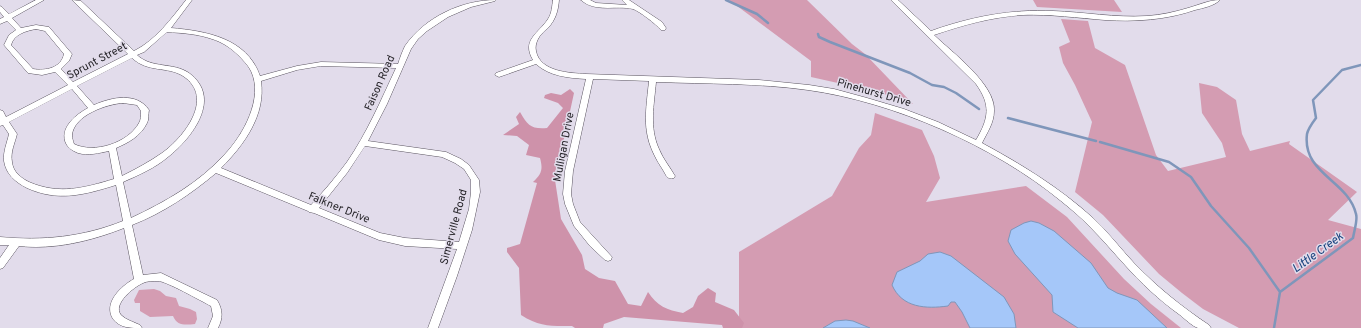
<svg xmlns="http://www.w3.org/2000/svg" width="1361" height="328" viewBox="0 0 1361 328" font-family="Overpass,sans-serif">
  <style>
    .green { fill: #d49cb2 }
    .forest { fill: #ce92aa }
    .water { fill: #a5c7f9; stroke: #7f96ba }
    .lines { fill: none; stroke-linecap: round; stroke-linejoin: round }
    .stream { stroke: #7f96ba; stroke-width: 2.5 }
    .minor-casing { stroke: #5a5460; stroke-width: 1 }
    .minor { fill: #fff; fill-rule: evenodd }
    .labels { text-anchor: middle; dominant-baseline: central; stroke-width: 3; stroke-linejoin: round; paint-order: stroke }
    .street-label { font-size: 11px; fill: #252328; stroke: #e2dceb }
    .water-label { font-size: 12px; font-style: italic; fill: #18427d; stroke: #e2dceb }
  </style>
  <rect width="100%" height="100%" fill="#e2dceb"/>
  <path class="green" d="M729,0H807L852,44L865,54L913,104L878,92L811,77V61Z
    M1033,0H1114L1122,12L1037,7Z
    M1061,19L1088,21L1095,48L1125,65L1156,155L1168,171L1226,157L1222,143L1202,113L1199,83L1217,87L1236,100L1242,134L1250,151L1290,141L1289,144L1357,192L1328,220L1361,229V328H1239L1203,309L1182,293L1159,274L1103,215L1075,192L1092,122L1075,85L1063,63L1059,47L1070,42Z
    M875,113L922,130L934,156L940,178L926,202L1026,186L1067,217L1124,279L1151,304L1181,328H739V252L832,196L859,148L871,135Z
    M154,289L160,291L166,296L176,298L179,306L190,309L196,312L197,319L195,324C185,325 177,326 173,316L150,317L140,311V303H135L134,300L139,290Z"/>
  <path class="forest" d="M570,89L574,93L555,180L561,219L582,255L585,269L599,278L615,281L628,304L641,306L648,292C657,306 667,310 683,313L693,307L698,296L708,288L716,293L715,302L734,310L744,323L742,328H723L722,325L624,317L604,324L603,328H575L572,326C550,326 540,327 521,315L519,268L507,252V248L520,244L537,183L533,182C542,174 543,169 540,158L526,155L529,145L517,136L503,135L519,124L516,117L520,112C528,126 531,129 547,128L563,108L558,103L544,98L545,95L551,93L561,95Z"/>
  <path class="water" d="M1031,221L1039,223L1054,231L1091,263L1108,288L1117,293L1137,300L1167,328H1078L1053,312L1052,295L1015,254L1008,241L1011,230L1024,223Z
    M940,252L951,256L1004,297L1014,314L1016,328H970L962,312L955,302H951L948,306C926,309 902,308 892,285L897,272L920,261L928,254Z
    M846,320L853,321L870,328H823L835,321Z"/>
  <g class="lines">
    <path class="stream" d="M726,0L757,14L768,23
      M818,34L819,37L830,42L910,73L932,85L944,87L956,93L979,109
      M1008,118L1096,141
      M1100,142L1169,162L1191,177L1211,206L1249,248L1280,292
      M1274,328L1280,292L1353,238C1354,231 1358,220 1356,214C1348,180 1302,174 1307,134C1308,129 1313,122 1316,118L1313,100L1342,70L1361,65"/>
    <defs>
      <path id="minor" d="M36,0H44L12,18L21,28L36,25L49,27L72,54L69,61L61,69L73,82L128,54L72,0L81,1L134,51C156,40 171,19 186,0H192L171,28C206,31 247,38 260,76L297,66L321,62L398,64C400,58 402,52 405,46C425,17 462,0 496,0L495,1L471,7L448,17L427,31L418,39L411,49L387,104L368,141L446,152L461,159L469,165L479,180L480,192L472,230L457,276L438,328H428L457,249L405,246L379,240L314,213L309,212L308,211L216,173C191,194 163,213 132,225L143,275L161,273L217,300C223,310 223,318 218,328H208L213,316L211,306C201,301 166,281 158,281C153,281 147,281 143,283C134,287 112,304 121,315C126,320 134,322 140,325L142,328C137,328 131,328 126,327C121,326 116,323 113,319C103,303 121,286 134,279L124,228C91,241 54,250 19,246L3,268L0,269V258L9,245H0V237C43,241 83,237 123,221L116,185C84,195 58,202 27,188C15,182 6,174 4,161C3,152 7,143 9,134L3,125L0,126V110L3,111L6,117L68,85L55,72L42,75L28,73L4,45L9,35L16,30L7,21L0,24V19L4,17L0,12V6L2,7L9,14ZM36,29L45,31L64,54C61,68 46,71 33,69L11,45C14,34 26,31 36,29ZM167,32C182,33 198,34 212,39C222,42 231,48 238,55C243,60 248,65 251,71C264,98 243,135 225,154C199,183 165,202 131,218L123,182C139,175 155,168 168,157C192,138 223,98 189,73C173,62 152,69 137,55L144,52ZM132,58C148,73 167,66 183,76C216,98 183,138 162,153C149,162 136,169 122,176L116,148C128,143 141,136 147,123C149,120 148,114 149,110C137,92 112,97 94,105L77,86ZM321,66L396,68C381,100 367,133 347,162C336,177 324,191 311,205L221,168C244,145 266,115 261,81L297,70ZM72,89L88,108C77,114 61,126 65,141C67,147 71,150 78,153C88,156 99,153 109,151L114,179C84,188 59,195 29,182C21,178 13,172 12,162C10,152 15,143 17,134L9,122ZM123,103L137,105L141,111C141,115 141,120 139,123C128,143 94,154 74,144C73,141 72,138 72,135C74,115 107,104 123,103ZM365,146L442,157L455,163L464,169L471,180V192L469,209L459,242L405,238L380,233L319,208L347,173Z
        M553,0H559C558,11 556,19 548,28C544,31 540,35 538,39C536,43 535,47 536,51C540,72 570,73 586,74L759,80L809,85L834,89L867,98L904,109L938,122L976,140C989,118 991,105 976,84L891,0H898L931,31C970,17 1011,9 1053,11C1084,12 1115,18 1147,16C1161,15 1175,12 1188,8C1199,5 1209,0 1220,0C1214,6 1203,8 1195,10C1166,20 1135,22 1105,20C1078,18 1051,14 1023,15C992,17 963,25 934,35C953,53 996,85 994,111C994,123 987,133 982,143C1021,164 1060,188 1093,218C1108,232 1120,248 1134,263C1157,287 1182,307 1209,325L1211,328C1207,328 1202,328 1198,328C1192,326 1185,319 1180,315C1159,300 1141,283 1124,264C1113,252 1103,240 1092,229C1083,219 1072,210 1061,201C994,146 894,102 808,90C758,83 707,84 656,82C654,105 649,127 659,149C663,159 670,167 675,176L674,178C667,180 666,175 663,170C641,137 645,119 649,81L593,79L573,171L571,194L573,204L580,222L612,257L611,260L608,261L605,260L590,246L574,226L565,204L563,194L565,171L586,79C568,78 549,76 536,64L499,77L495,75L496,73L533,60C521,40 539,33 548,19C552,13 552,6 553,0Z
        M581,0H590L596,3L627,5L622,0H629L662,22L666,28L665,30H661C656,24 639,11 633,9C616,5 595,13 581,0Z"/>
    </defs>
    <use href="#minor" class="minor-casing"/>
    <use href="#minor" class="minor"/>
  </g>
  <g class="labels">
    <g class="street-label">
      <text transform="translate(97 61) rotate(-28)">Sprunt Street</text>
      <text transform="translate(380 83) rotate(-66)">Faison Road</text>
      <text transform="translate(874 93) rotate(16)">Pinehurst Drive</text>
      <text transform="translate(564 147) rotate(-79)">Mulligan Drive</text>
      <text transform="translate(339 208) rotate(22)">Falkner Drive</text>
      <text transform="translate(454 227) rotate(-75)">Simerville Road</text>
    </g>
    <g class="water-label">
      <text transform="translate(1318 253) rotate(-36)">Little Creek</text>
    </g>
  </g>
</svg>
